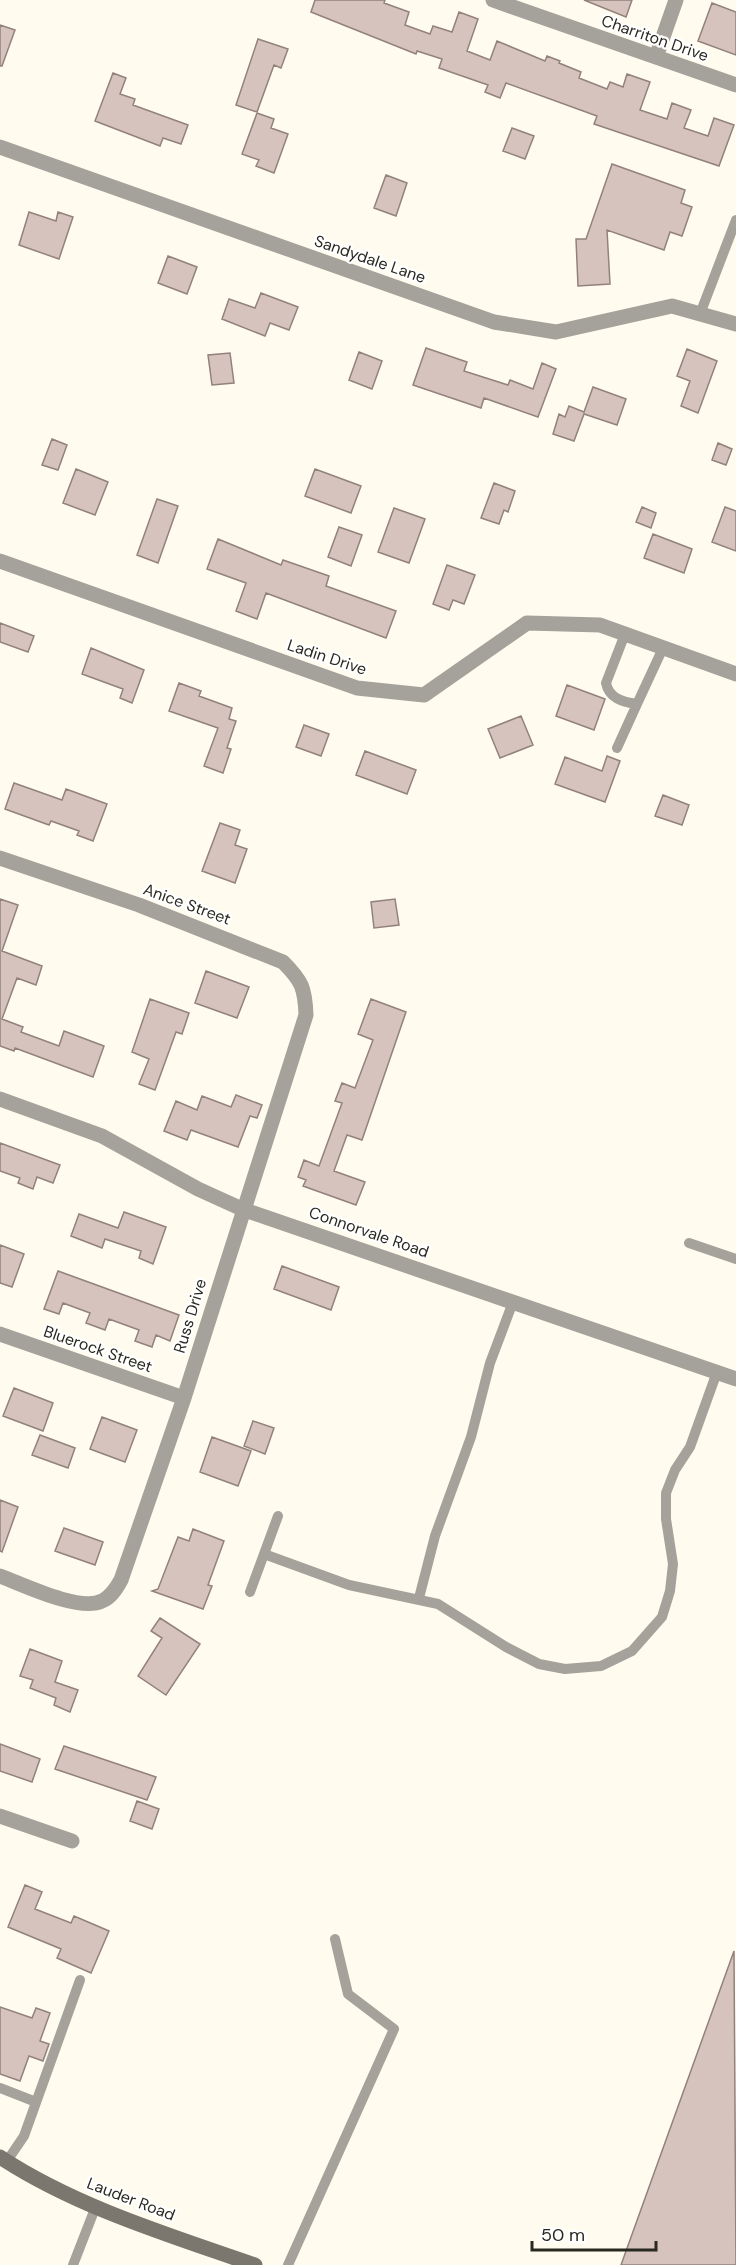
<svg xmlns="http://www.w3.org/2000/svg" width="736" height="2265" viewBox="0 0 736 2265" font-family="'DM Sans',sans-serif">
  <style>
    .building { fill: #d6c3bd; stroke: #92817c; stroke-width: 1.5 }
    .lines { fill: none; stroke-linecap: round; stroke-linejoin: round }
    .lane { stroke: #a5a29b; stroke-width: 10 }
    .street { stroke: #a5a29b; stroke-width: 15 }
    .secondary { stroke: #7c776e; stroke-width: 15 }
    .labels { text-anchor: middle; dominant-baseline: central; stroke-width: 4.5; stroke-linejoin: round; paint-order: stroke }
    .street-label { font-size: 16px; fill: #292821; stroke: #fff }
  </style>
  <rect width="100%" height="100%" fill="#fffcef"/>
  <path class="building" d="M315,0H385L384,3L409,12L405,25L430,34L433,26L452,32L459,12L478,19L467,51L490,60L497,41L545,61L547,56L560,61L559,63L581,72L579,78L607,89L610,82L623,87L627,74L650,82L640,110L667,119L672,103L691,110L684,128L708,136L714,118L734,125L719,166L594,124L597,116L506,83L500,98L485,92L488,85L439,68L442,59L417,51L416,54L311,12Z
    M584,0H632L626,17Z
    M712,3L736,12V55L698,41Z
    M0,25L15,30L2,66H0Z
    M258,39L288,49L281,68L274,65L257,112L236,105Z
    M113,73L126,78L120,94L135,99L133,105L188,125L181,144L163,138L160,146L95,121Z
    M257,113L274,119L271,128L288,134L274,173L256,166L259,160L242,154Z
    M512,128L534,136L525,159L503,151Z
    M612,164L685,190L681,203L692,207L682,236L670,232L664,250L607,230L610,284L578,286L576,239H586Z
    M386,175L407,183L396,216L374,208Z
    M29,212L56,221L58,212L73,217L59,259L19,245Z
    M168,256L197,267L187,294L158,283Z
    M261,293L298,307L289,330L270,323L265,336L222,319L229,299L255,308Z
    M426,348L467,362L464,371L508,385L510,380L533,389L542,363L556,369L538,417L484,398L481,408L413,385Z
    M687,349L717,361L698,413L681,406L690,381L677,376Z
    M359,352L382,361L372,389L349,380Z
    M230,353L234,383L212,385L208,355Z
    M593,387L626,399L617,425L584,414L574,441L553,434L559,414L565,417L569,406L584,412Z
    M52,439L67,445L58,470L42,465Z
    M718,443L732,449L726,465L712,460Z
    M76,469L108,482L95,515L63,503Z
    M315,469L361,486L351,513L305,496Z
    M494,483L515,491L508,512L504,510L499,524L481,518Z
    M157,499L178,506L158,563L137,555Z
    M642,507L656,513L651,528L636,522Z
    M725,507L736,511V551L712,542Z
    M394,508L425,519L409,563L378,552Z
    M339,527L362,535L351,566L328,557Z
    M653,534L692,549L684,573L644,558Z
    M218,539L281,565L283,560L329,576L326,586L396,611L386,638L266,593L257,619L236,611L246,583L207,569Z
    M447,565L475,575L464,604L453,600L449,610L433,604Z
    M0,623L34,636L28,652L0,642Z
    M91,648L144,670L132,703L120,698L123,689L82,674Z
    M179,683L201,691L199,696L232,708L229,719L236,721L227,748L231,749L223,773L204,766L218,728L169,711Z
    M567,685L605,699L594,730L556,716Z
    M521,716L533,745L500,758L488,729Z
    M304,725L329,734L321,756L296,747Z
    M365,751L416,770L407,794L356,775Z
    M607,756L620,761L605,802L555,784L565,757L602,771Z
    M14,783L62,800L66,789L107,804L93,841L77,835L79,831L51,821L49,825L5,809Z
    M663,795L689,805L682,825L655,816Z
    M220,823L240,830L235,845L247,849L235,883L202,871Z
    M0,899L18,905L2,951L42,966L36,985L17,978L2,1019L23,1027L21,1032L59,1046L64,1031L104,1046L93,1077L15,1048L14,1051L0,1046Z
    M395,899L399,925L374,928L371,902Z
    M206,971L249,987L237,1018L195,1003Z
    M150,999L189,1013L182,1034L176,1032L155,1090L139,1084L149,1059L132,1052Z
    M371,999L406,1012L362,1140L347,1135L334,1171L365,1182L356,1205L303,1186L306,1180L298,1177L304,1160L319,1166L342,1103L335,1101L342,1083L355,1088L373,1040L358,1034Z
    M236,1095L262,1105L257,1118L250,1116L238,1147L191,1130L187,1140L164,1131L176,1101L197,1110L202,1096L231,1107Z
    M0,1143L60,1165L53,1183L37,1177L33,1189L18,1183L20,1178L0,1171Z
    M124,1212L166,1227L153,1264L139,1258L141,1251L105,1239L102,1248L71,1236L79,1214L118,1228Z
    M0,1245L24,1254L12,1287L0,1283Z
    M282,1266L339,1287L331,1310L274,1289Z
    M58,1271L179,1315L170,1341L156,1335L152,1347L135,1341L139,1330L109,1319L105,1330L86,1323L90,1313L63,1303L59,1314L44,1309Z
    M14,1388L53,1403L43,1431L3,1416Z
    M102,1417L137,1430L125,1462L90,1449Z
    M253,1421L274,1428L265,1454L244,1446Z
    M40,1435L75,1448L68,1468L32,1455Z
    M212,1437L251,1451L238,1486L200,1472Z
    M0,1500L18,1507L2,1552L0,1551Z
    M64,1528L103,1542L95,1565L55,1551Z
    M193,1529L224,1541L208,1585L212,1586L203,1609L152,1591L158,1589L178,1537L189,1541Z
    M160,1618L200,1644L166,1695L138,1676L162,1638L151,1631Z
    M30,1649L62,1661L55,1682L78,1690L70,1712L54,1705L56,1698L30,1688L33,1680L20,1676Z
    M0,1744L40,1759L32,1782L0,1771Z
    M64,1746L156,1777L147,1800L55,1769Z
    M137,1801L159,1809L152,1829L130,1821Z
    M25,1885L42,1892L35,1909L71,1923L74,1916L109,1931L91,1973L57,1958L61,1949L8,1927Z
    M734,1951L736,2265H621Z
    M0,2007L32,2018L36,2008L50,2013L40,2041L49,2044L43,2061L29,2056L20,2081L0,2074Z"/>
  <g class="lines">
    <path class="lane" d="M700,314L736,220
      M625,634L606,683C609,698 622,702 637,704L663,648
      M617,748L637,704
      M689,1243L736,1259
      M264,1554L278,1516
      M250,1592L264,1554L349,1585L438,1604L506,1647L539,1664L565,1669L601,1666L632,1651L662,1617L670,1591L673,1564L666,1519V1493L675,1470L690,1447L717,1372
      M419,1598L435,1536L471,1437L490,1363L513,1302
      M0,2088L36,2102
      M7,2161L24,2136L80,1980
      M73,2265L96,2206
      M288,2265L394,2029L348,1994L335,1939"/>
    <path class="street" d="M493,0L736,85
      M656,57L676,0
      M0,147L494,322L556,332L672,306L736,324
      M0,561L357,688L424,695L527,623L600,625L736,674
      M0,858L139,905L283,962C302,981 305,988 306,1015L184,1398L121,1580C116,1589 111,1597 102,1601C79,1612 24,1585 0,1576
      M0,1099L102,1136L198,1189L242,1209L736,1379
      M0,1334L184,1398
      M0,1816L72,1841"/>
    <path class="secondary" d="M0,2157C76,2207 169,2235 255,2265"/>
  </g>
  <g class="labels">
    <g class="street-label">
      <text transform="translate(655 38) rotate(19)">Charriton Drive</text>
      <text transform="translate(370 259) rotate(19)">Sandydale Lane</text>
      <text transform="translate(327 657) rotate(18)">Ladin Drive</text>
      <text transform="translate(187 904) rotate(20)">Anice Street</text>
      <text transform="translate(369 1232) rotate(19)">Connorvale Road</text>
      <text transform="translate(190 1316) rotate(-73)">Russ Drive</text>
      <text transform="translate(98 1349) rotate(19)">Bluerock Street</text>
      <text transform="translate(131 2199) rotate(21)">Lauder Road</text>
    </g>
  </g>
  <path d="M532 2241v9h124v-9" fill="none" stroke="#292821" stroke-width="3"/>
  <text x="541" y="2241" font-size="18" fill="#292821" stroke="#ffffff" stroke-width="4.5" paint-order="stroke">50 m</text>
</svg>
